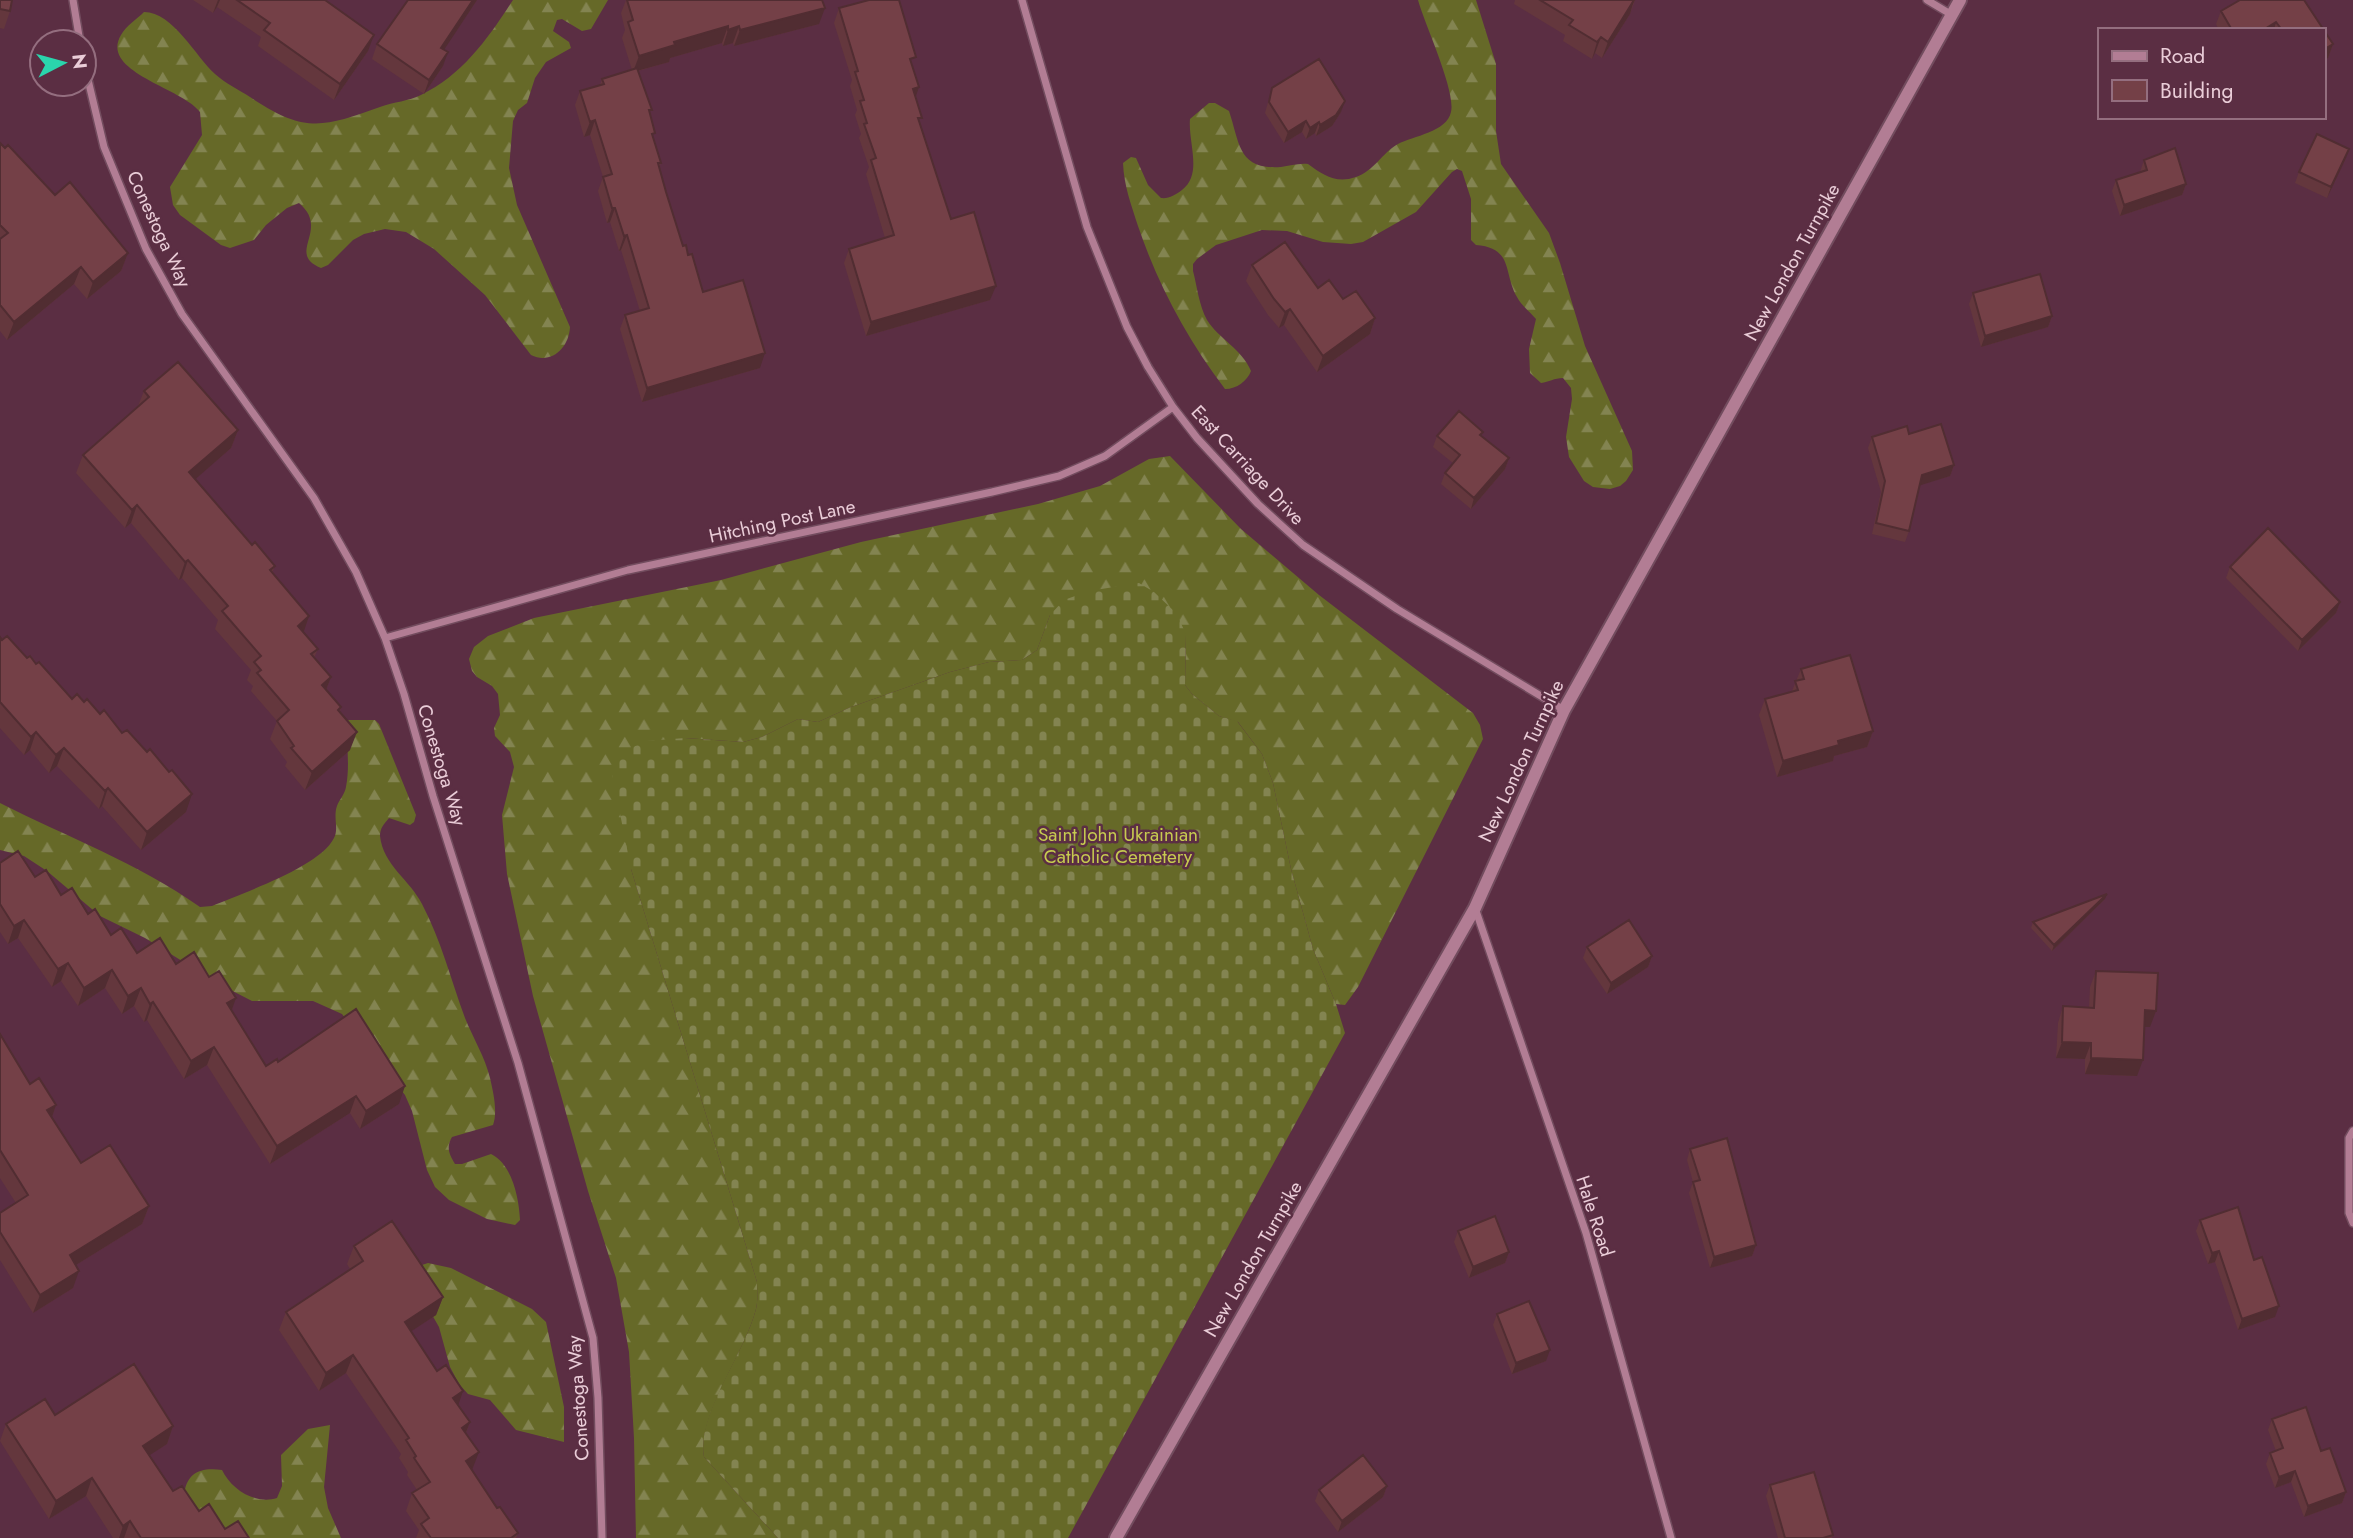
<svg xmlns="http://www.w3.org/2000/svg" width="2353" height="1538" viewBox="0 0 2353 1538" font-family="Jost,sans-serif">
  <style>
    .forest { fill: url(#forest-firs) }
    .cemetery { fill: url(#cemetery-stones) }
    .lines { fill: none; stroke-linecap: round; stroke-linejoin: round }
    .minor-casing { stroke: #724c5e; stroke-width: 10 }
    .tertiary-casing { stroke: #724c5e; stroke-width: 16 }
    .minor { stroke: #b27d94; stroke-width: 7 }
    .tertiary { stroke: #b27d94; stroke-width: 12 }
    .wall { fill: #64373d }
    .shaded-wall { fill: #512d32 }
    .building { fill: #744047; stroke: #512d32; stroke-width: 2 }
    .labels { text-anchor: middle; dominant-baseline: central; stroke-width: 5; stroke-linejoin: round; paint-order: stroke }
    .street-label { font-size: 19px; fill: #eacdd8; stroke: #5b2e43 }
    .park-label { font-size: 19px; fill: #c6cb50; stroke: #5b2e43 }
  </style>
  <defs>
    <pattern id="forest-firs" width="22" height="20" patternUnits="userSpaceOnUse" patternTransform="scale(1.75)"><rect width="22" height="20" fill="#666928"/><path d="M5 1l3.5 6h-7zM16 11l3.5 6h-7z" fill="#838451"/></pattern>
    <pattern id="cemetery-stones" width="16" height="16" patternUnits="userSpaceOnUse" patternTransform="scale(1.75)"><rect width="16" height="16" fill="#666928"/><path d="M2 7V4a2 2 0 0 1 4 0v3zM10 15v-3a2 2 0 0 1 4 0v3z" fill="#838451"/></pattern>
  </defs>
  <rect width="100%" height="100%" fill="#5b2e43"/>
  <path class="forest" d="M513,0H608L591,29L582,31L562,19L557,20L553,31L569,42L571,48L546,62L535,78L527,103L518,110L513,121L509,168L517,205L570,327C569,348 551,365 531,355L485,295L434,249L406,232L385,229L364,234L353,240L328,265L321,268C285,253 331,230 299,203L287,208L266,225L254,240L230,248L221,245L180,215L173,205L170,187L202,135L200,112C183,88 99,72 121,35C126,26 137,19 144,12C173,12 196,57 215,74C225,83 239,90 250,97C304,133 322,128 380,107C394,102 409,101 421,95C463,75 489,37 513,0Z
    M1418,0H1476L1496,64V131L1501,164L1549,233L1560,263L1585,346L1632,451L1633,470L1626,481L1620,486L1610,489L1593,487L1584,481L1569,457L1566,437L1572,399L1571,388L1563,378C1554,378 1549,382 1541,383L1530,373L1529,349L1536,319C1530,312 1521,305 1517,297C1503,273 1514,248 1476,245L1471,240V199L1462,171L1457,169L1452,172L1416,212L1363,242L1351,244L1323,242L1287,231L1262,230L1216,245L1197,259L1193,264V271C1197,286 1199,306 1207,320C1219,339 1242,349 1251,371C1247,381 1237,389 1225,389C1187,339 1158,285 1138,226C1131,204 1124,186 1123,163L1131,157L1136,158L1148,185L1161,198C1169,199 1175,195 1182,190C1203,174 1188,143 1190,119L1209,103H1215L1229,111C1240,144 1238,170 1281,167C1290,166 1298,163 1308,164C1323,175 1336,184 1356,177C1374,171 1382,153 1398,144C1413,136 1447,132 1451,112C1456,91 1425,25 1418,0Z
    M1170,456L1241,529L1319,595L1473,713L1480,725L1483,739L1358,987L1345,1005L1336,1004L1313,949L1291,869L1273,783L1262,754L1238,722L1219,716L1192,694L1185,685L1186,634L1050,615L1037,650L1022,660L989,662L950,672L851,707L818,722L798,719L762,737L743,742L685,738L631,869L757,1282C757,1291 758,1301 756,1309C745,1353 697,1415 704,1457L778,1538H636L634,1438L629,1352L616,1278L588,1191L533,996L507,874L502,815L514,767L510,752L495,736L494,728L500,715L498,694L492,686L477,677L472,671L469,659L474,647L488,636L534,618L721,580L861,542L1038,504L1100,486L1149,459Z
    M349,720H375L379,724L416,815L414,822L410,825L389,818C384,824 380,828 380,836C383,865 410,880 422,904C441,940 451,980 465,1018C473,1038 485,1057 490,1078C493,1091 498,1112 493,1125L452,1137C446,1147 449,1154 455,1164H462L491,1154C512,1164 519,1198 520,1220L515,1225L487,1219L449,1200L435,1187L427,1170L412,1111L405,1095L342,1014L313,1001H252L219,984L145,938L100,916L47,871L24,856L0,850V803C67,837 138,863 200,907L212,906C242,893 320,867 334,838C339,829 333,817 337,806C339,800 345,794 346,787C350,766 347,743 345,722Z
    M428,1263L451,1268L532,1309L546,1322L564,1407V1442L516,1430L490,1400L468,1394L459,1384L450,1367L439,1327L427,1306L419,1266Z
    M330,1425L324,1487L328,1508L341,1538H238L195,1512L184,1496C186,1473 200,1467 222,1470C231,1489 255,1505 277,1498L282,1486L281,1455L308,1429Z"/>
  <path class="cemetery" d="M1139,583L1154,592L1176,613L1186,634L1185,685L1192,694L1219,716L1237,721L1262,754L1273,783L1291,869L1313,949L1336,1004L1345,1033L1068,1538H778L704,1457C696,1415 745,1353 756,1309C758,1301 757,1291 757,1282L631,869L612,773L622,752L646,741L685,738L743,742L762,737L798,719L818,722L851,707L950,672L989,662L1022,660L1037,650L1050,615L1064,600L1089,591Z"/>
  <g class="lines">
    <defs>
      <path id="minor" d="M73,0L80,42
        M1022,0L1087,227L1127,327L1148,367L1173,407L1197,438L1258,504L1303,545L1397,609L1564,710
        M1927,0L1952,15
        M84,63L104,147L146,249L182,314L314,498L356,572L385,638L404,694L433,796L518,1063L593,1338L598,1398L602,1538
        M385,638L628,570L992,492L1059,476L1105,456L1173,407
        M1475,908L1586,1233L1671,1538
        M2353,1131L2349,1138V1213L2353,1223"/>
      <path id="tertiary" d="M1116,1538L1475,908L1564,710L1960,0"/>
    </defs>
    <use href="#minor" class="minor-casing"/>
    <use href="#tertiary" class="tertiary-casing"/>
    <use href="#minor" class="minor"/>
    <use href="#tertiary" class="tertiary"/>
  </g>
  <path class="wall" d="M0,0L10,11L4,29L0,28Z
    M193,0H325L368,51L334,100L258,46L261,37L217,7L213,13Z
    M408,0H477L444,49L443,66L424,94L372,59L377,44Z
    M626,0H822L819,24L734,46L733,43L723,46L722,43L670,58L669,62L638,71L650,115L653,138L661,163L659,168L683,246L688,255L703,292L760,368L642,402L620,329L625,315L640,311L621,250L619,251L610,222L607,223L598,191L603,177L590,135L584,137L575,105L580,91L600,85L602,79L632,70L622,38L625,30L621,13Z
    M1515,0H1635L1630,14L1602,58L1595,53L1592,59L1563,41L1565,35L1514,4Z
    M2240,0H2304L2333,44L2328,58L2323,61V30H2219L2216,24L2221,11Z
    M839,8L913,66L915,97L920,123L951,219L990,300L866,336L844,263L849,249L885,238L866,174L869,167L859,138L861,134L855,115L857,110L850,86L852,80L834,23Z
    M1272,88L1341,112L1332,126L1316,136L1315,133L1306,139L1302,132L1284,143L1265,113Z
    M0,143L55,195L128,253L121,271L87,299L74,284L7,340L0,331Z
    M2349,149L2345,160L2327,198L2295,183L2299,172Z
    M2144,160L2186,184L2182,195L2120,216L2112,191L2116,180L2140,172Z
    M1252,265L1318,288L1343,299L1375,318L1370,334L1317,372L1284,325L1279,328L1268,315L1246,281Z
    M1973,293L2052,316L2048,327L1981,347L1969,304Z
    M144,391L238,430L231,448L195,479L252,545L275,566L272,573L309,616L303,632L318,649L314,658L331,677L326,690L341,707L340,712L350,750L305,790L285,766L287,762L270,739L277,721L251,691L253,686L247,680L251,670L215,629L218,620L182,578L179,580L131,523L125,528L76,473L83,455L138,406Z
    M1909,434L1954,465L1950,476L1919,485L1909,531L1905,542L1872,534L1881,492L1868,448L1872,437Z
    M1437,436H1482L1509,458L1505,469L1471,509L1441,484L1445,473L1453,463L1433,447Z
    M2230,567L2340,602L2336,613L2298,651L2226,578Z
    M0,637L27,658L36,664L186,812L141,850L102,806L99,809L57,766L49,773L30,750L24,755L0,728Z
    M1801,669L1873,731L1867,747L1834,756L1833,761L1777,777L1759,715L1765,699L1792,691Z
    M0,863L35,877L88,914L111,935L137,953L176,964L231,1011L266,1066L278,1062L399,1104L360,1129L350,1113L270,1164L207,1065L184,1079L147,1020L144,1022L134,1006L122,1014L105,988L78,1006L61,981L52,987L18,938L8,944L0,932Z
    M2105,899L2052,951L2031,928L2033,922Z
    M1587,947L1652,956L1648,967L1607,994L1583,958Z
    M2096,971L2150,1027H2144L2137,1076L2085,1074V1059L2056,1058L2058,1023L2063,1006L2089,1008L2090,987Z
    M0,1034L30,1084L56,1105L52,1117L81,1163L149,1206L142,1224L76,1265L73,1288L33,1313L0,1260V1213L16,1203L0,1178Z
    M1690,1149L1756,1245L1752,1256L1710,1268L1689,1193L1693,1182L1687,1160Z
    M2200,1220L2254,1260L2275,1317L2238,1330L2215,1262L2208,1264L2196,1231Z
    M1458,1231L1509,1252L1505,1263L1469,1278L1454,1242Z
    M354,1246L443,1297L436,1315L411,1331L470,1422L466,1433L472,1470L497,1508L518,1533L516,1538H416L419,1530L406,1511L412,1493L417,1490L407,1475L408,1472L399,1458L401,1454L346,1373L319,1391L279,1330L286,1312L350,1269L347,1264Z
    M1497,1314L1546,1361L1512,1374L1493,1325Z
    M55,1415L173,1426L167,1444L149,1455L173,1491L225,1529L249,1538H113L86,1496L49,1519L0,1441L6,1424Z
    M2272,1419L2321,1451L2346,1492L2342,1503L2304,1517L2291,1482L2275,1488L2266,1464L2270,1453L2276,1451L2268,1430Z
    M1770,1485L1833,1535L1832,1538H1778L1766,1496Z
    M1387,1486L1383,1497L1338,1532L1315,1501L1319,1490Z"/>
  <path class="shaded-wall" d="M218,0H220L217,7L213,13Z
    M473,0H477L436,62L441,48Z
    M1634,0L1630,14L1602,58L1608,42Z
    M825,8L819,24L734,46L740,30Z
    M2276,22L2274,30H2263Z
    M728,26L722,43L670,58L669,62L633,72L639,56L674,42Z
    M739,26L733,43L723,46L728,30Z
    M374,35L368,51L334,100L340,84Z
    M1601,37L1595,53L1592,59L1597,42Z
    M2333,44L2328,58L2323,61V50Z
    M448,52L443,66L424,94L429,80Z
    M919,87L914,102L913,89Z
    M1345,101L1341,112L1332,126L1316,136L1320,125Z
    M595,120L590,135L584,137L590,122Z
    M1306,121L1302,132L1284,143L1288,132Z
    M1319,122L1315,133L1306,139L1310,128Z
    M2349,149L2345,160L2327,198L2331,187Z
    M2186,184L2182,195L2120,216L2124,205Z
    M612,208H615L610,222L607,223Z
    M627,235L621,250L619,251L624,236Z
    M128,253L121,271L87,299L93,282Z
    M81,267L74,284L7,340L14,322Z
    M996,286L990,300L866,336L871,322Z
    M1290,309L1284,325L1279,328L1285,312Z
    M2052,316L2048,327L1981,347L1985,336Z
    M1375,318L1370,334L1317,372L1323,356Z
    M765,353L760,368L642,402L647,388Z
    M238,430L231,448L183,490L189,472Z
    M1509,458L1505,469L1471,509L1474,498Z
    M1954,465L1950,476L1918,486L1922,475Z
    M137,505L131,523L125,528L132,510Z
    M188,560L182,578L179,580L185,562Z
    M2340,602L2336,613L2298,651L2302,640Z
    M309,616L303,634L298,626Z
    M331,677L324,695L322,685Z
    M1873,731L1867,747L1834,756L1833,761L1777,777L1783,761L1838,741Z
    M36,732L30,750L24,755L31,737Z
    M357,732L350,750L305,790L312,772Z
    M64,748L57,766L49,773L56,755Z
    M108,788L102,806L99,809L105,791Z
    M192,794L186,812L141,850L147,832Z
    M2107,894L2105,899L2052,951L2054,945Z
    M24,920L18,938L8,944L14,926Z
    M1652,956L1648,967L1607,994L1611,983Z
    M68,963L61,981L52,987L58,969Z
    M112,970L105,988L78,1006L84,988Z
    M141,988L134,1006L122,1014L128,996Z
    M236,998L230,1015L227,1003Z
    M153,1002L147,1020L144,1022L150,1004Z
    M2145,1010L2156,1011L2150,1027H2139Z
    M2062,1042L2091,1043L2085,1059L2056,1058Z
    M214,1047L207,1065L184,1079L191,1061Z
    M2091,1058L2143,1060L2137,1076L2085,1074Z
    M405,1086L399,1104L360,1129L366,1111Z
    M356,1096L350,1113L270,1164L277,1146Z
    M56,1105L50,1123L47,1110Z
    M149,1206L142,1224L63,1273L70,1255Z
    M1756,1245L1752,1256L1710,1268L1714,1257Z
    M2219,1251L2215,1262L2208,1264L2212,1253Z
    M1509,1252L1505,1263L1469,1278L1473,1267Z
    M79,1271L73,1288L33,1313L40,1295Z
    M443,1297L436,1315L398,1340L405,1322Z
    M2279,1306L2275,1317L2238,1330L2242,1319Z
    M1550,1350L1546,1361L1512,1374L1516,1363Z
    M353,1355L346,1373L319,1391L326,1373Z
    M463,1391L457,1409L453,1398Z
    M470,1422L463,1440L462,1428Z
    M173,1426L167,1444L136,1464L143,1446Z
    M479,1452L472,1470L466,1461Z
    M2295,1471L2291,1482L2275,1488L2279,1477Z
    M92,1478L86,1496L49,1519L56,1501Z
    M1387,1486L1383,1497L1338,1532L1342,1521Z
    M2346,1492L2342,1503L2304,1517L2308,1506Z
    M130,1521L124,1538H119L123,1526Z"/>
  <path class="building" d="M0,0H12L10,11L0,9Z
    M237,0H325L374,35L340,84L264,30L270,23Z
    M408,0H473L441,48L448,52L429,80L377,44Z
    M627,0H822L825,8L740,30L739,26L728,30V26L674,42L675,45L639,56L628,22L633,20Z
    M869,0H899L916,57L910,59L919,87L913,89L922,118H918L951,219L974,212L996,286L871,322L849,249L894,235L871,160L876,158L864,124L867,123L860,101L864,100L855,72L858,71L839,8Z
    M1540,0H1634L1608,42L1601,37L1597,42L1569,25L1573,20Z
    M2240,0H2304L2333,44L2323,50V30H2282L2276,22L2263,30H2232L2221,11Z
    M1319,59L1345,101L1336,115L1320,125L1319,122L1310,128L1306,121L1288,132L1269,102L1272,88Z
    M637,68L652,110H649L655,133L652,134L661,163H658L666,192L683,246L686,245L688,255L692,254L703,292L743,280L765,353L647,388L625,315L649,308L627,235L624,236L615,208H612L603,177L612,174L595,120L590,122L580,91L604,84L602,79Z
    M2317,134L2349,149L2331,187L2299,172Z
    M0,143L5,148L8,145L55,195L70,182L128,253L93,282L81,267L14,322L0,305V239L8,233L0,225Z
    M2175,148L2186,184L2124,205L2116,180L2147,170L2144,160Z
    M1285,242L1318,288L1329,280L1343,299L1356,291L1375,318L1323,356L1290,309L1285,312L1274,299L1252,265Z
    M2040,274L2052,316L1985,336L1973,293Z
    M178,362L238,430L189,472L252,545L255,542L275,566L270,570L309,616L298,626L318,649L311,654L331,677L322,685L341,707L338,710L357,732L312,772L291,748L294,746L277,721L289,710L257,673L261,670L254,662L261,656L222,611L228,606L188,560L185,562L137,505L132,510L83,455L149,397L144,391Z
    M1459,411L1483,432L1480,435L1509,458L1474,498L1445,473L1460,455L1437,436Z
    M1941,424L1954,465L1922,475L1909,531L1876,523L1885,481L1872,437L1907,426L1909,434Z
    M2268,528L2340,602L2302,640L2230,567Z
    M7,636L27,658L30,656L36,664L39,662L72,699L77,694L84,702L87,699L100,714L104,710L122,733L127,730L147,752L150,749L169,772L172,770L192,794L147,832L108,788L105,791L64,748L56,755L36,732L31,737L0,702V637L2,640Z
    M1850,655L1873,731L1838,741L1839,745L1783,761L1765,699L1798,690L1795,681L1804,679L1801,669Z
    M18,851L35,877L46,870L61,895L72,888L88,914L95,909L111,935L121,928L137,953L160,938L176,964L194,952L209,977L219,971L236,998L227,1003L266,1066L277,1059L278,1062L356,1009L405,1086L366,1111L356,1096L277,1146L214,1047L191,1061L153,1002L150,1004L141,988L128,996L112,970L84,988L68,963L58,969L24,920L14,926L0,904V863Z
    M2107,894L2054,945L2033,922Z
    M1629,920L1652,956L1611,983L1587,947Z
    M2096,971L2158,973L2156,1011L2145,1010L2143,1060L2091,1058V1043L2062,1042L2063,1006L2094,1008Z
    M0,1034L30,1084L39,1078L56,1105L47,1110L81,1163L110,1145L149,1206L70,1255L79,1271L40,1295L0,1232V1213L28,1195L0,1150Z
    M1727,1138L1756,1245L1714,1257L1693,1182L1700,1180L1690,1149Z
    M2238,1207L2254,1260L2262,1257L2279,1306L2242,1319L2219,1251L2212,1253L2200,1220Z
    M1495,1216L1509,1252L1473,1267L1458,1231Z
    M392,1221L443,1297L405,1322L437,1371L446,1365L463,1391L453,1398L470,1422L462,1428L479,1452L466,1461L497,1508L500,1507L518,1533L511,1538H431L421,1524L429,1518L412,1493L430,1482L414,1458L416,1456L406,1440L409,1438L353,1355L326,1373L286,1312L363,1261L354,1246Z
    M1529,1301L1550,1350L1516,1363L1497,1314Z
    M134,1364L173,1426L143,1446L173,1491L182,1486L199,1511L209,1504L225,1529L238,1521L249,1538H141L130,1521L123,1526L92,1478L56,1501L6,1424L45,1399L55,1415Z
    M2306,1407L2321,1451L2330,1448L2346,1492L2308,1506L2295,1471L2279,1477L2270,1453L2283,1448L2272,1419Z
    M1363,1455L1387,1486L1342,1521L1319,1490Z
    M1814,1472L1833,1535L1823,1538H1785L1770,1485Z"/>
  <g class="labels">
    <g class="street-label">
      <text transform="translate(159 229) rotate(65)">Conestoga Way</text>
      <text transform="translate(1792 262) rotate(-61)">New London Turnpike</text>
      <text transform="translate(1248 465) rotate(47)">East Carriage Drive</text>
      <text transform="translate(782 521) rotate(-12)">Hitching Post Lane</text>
      <text transform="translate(1521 761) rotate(-65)">New London Turnpike</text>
      <text transform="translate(442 765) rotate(73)">Conestoga Way</text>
      <text transform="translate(1595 1216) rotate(72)">Hale Road</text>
      <text transform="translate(1253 1259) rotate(-60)">New London Turnpike</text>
      <text transform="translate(578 1398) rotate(-94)">Conestoga Way</text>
    </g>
    <g class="park-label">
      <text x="1118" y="834">Saint John Ukrainian<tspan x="1118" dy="22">Catholic Cemetery</tspan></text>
    </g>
  </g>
  <rect x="2098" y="28" width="228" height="91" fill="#5b2e43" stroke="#946e7f" stroke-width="2"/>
  <rect x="2112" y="51" width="35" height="10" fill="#b27d94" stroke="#946e7f" stroke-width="2"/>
  <text x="2160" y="63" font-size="21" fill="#eacdd8">Road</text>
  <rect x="2112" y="80" width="35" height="21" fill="#744047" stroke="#946e7f" stroke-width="2"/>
  <text x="2160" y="98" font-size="21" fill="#eacdd8">Building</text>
  <g transform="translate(63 63) rotate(84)"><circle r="33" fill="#5b2e43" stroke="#946e7f" stroke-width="2"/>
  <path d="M0-5L12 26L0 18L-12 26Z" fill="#2ad5ac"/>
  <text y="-10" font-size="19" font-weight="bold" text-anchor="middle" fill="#eacdd8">N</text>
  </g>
</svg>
